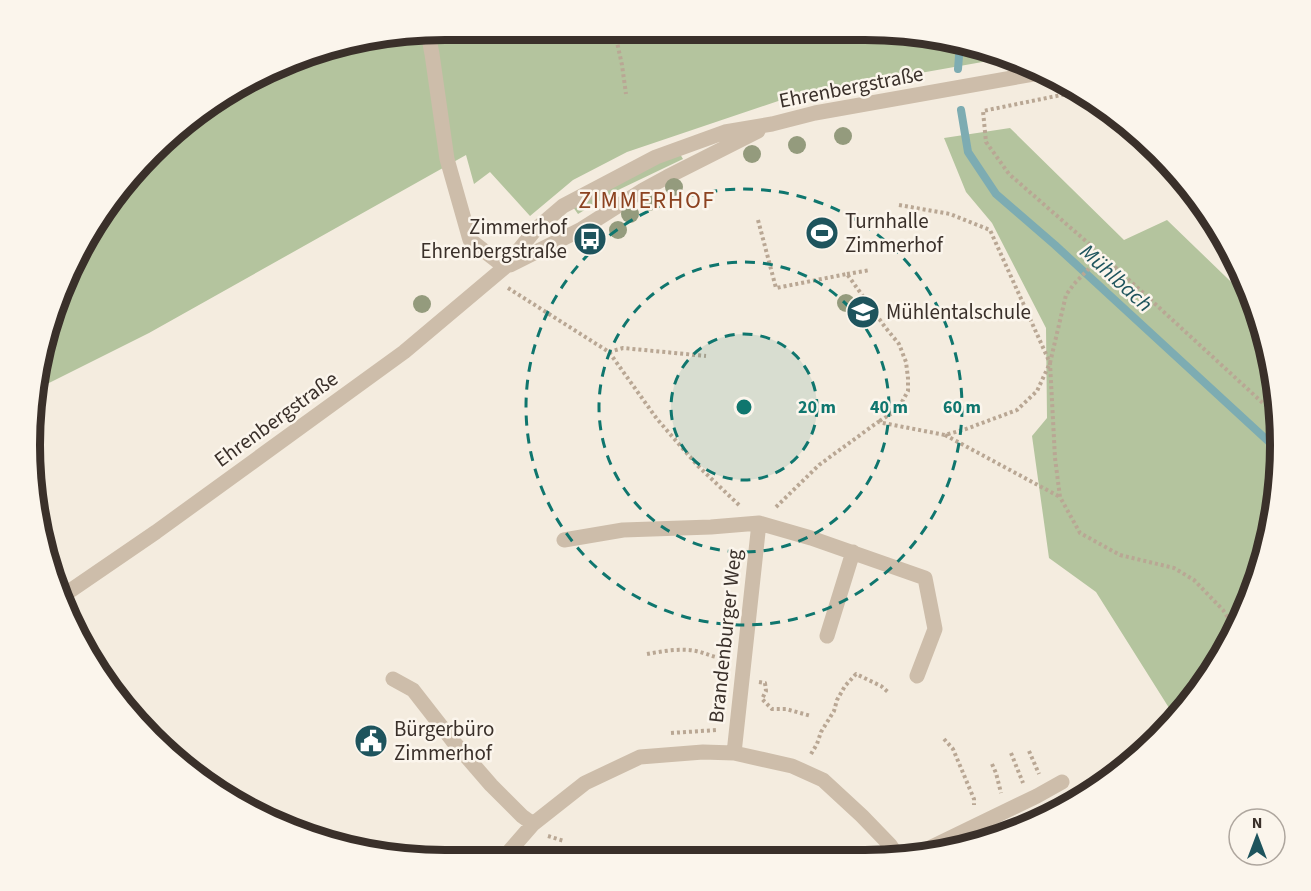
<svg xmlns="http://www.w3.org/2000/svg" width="1311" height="891" viewBox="0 0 1311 891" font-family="'Source Sans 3',sans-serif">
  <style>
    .green { fill: #b4c49e }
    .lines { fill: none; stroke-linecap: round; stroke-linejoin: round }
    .stream { stroke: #7dacb2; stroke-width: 8 }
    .path { stroke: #b9a794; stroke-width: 4; stroke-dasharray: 3 3; stroke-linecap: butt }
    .minor { stroke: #cdbdaa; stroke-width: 15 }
    .tree { fill: #949b7d }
    .ring { fill: none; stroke: #0f766e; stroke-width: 3; stroke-dasharray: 10 8 }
    .labels { text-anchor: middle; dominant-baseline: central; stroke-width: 5; stroke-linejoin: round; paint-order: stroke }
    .street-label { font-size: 21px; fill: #3a302a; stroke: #fbf5ec }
    .poi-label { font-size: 21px; fill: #3a302a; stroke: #fbf5ec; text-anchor: start }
    .water-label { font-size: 22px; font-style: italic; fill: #1e545d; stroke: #fbf5ec }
    .quarter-label { font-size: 24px; letter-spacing: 1.5px; fill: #8c4220; stroke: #fbf5ec }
    .rim { fill: none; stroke: #3a302a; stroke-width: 8 }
    .centre { fill: #0f766e; stroke: #fbf5ec; stroke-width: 3 }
    .ring-label { font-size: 18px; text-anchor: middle; font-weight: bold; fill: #0f766e; stroke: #fbf5ec; stroke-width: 5; stroke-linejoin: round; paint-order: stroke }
  </style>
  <rect width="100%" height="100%" fill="#f4ecdf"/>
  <path class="green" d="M446,30L946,38L1005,58L796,95L627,152L573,180L530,216L490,172L474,184L466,155L149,333L49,383L42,372L62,287L116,192L214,100L312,52Z
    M1010,128L1124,240L1167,220L1255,305L1273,364L1281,445L1273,526L1249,604L1211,676L1176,719L1096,592L1049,558L1032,436L1047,418L1046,328L992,223L966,192L944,138Z
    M680,154L683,159L616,191L578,214L573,207L628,176Z"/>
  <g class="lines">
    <path class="stream" d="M958,69L960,43
      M961,110L968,152L996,194L1055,245L1280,452"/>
    <path class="path" d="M615,33L622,65L626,94
      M1076,92L983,111L986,142L1009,174L1103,256L1278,417
      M899,205L950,214L990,230L1050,363L1055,458L1060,497L1080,533L1120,555L1174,568L1194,580L1223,610L1236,630
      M758,220L776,288L847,274L885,327L899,344L906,362L908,378V391L898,409L878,422
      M847,274L870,270
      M508,288L609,352L657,419L698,466L740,506
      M609,352L623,348L706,356
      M945,435L1060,497
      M776,507L819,465L878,422L945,435L966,429L1017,410L1037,391L1050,363L1066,295L1074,284L1098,259L1103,256
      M647,654C663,651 680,648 696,651C706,653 714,658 725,658
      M759,682L765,683L766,691L762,699L772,709H786L811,716
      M671,733L717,730
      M944,739L953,749L974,799V805
      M1029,751L1039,774
      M1011,753L1023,783
      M811,754L817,744L821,732L834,711L837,700L845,686L856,674L881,686L889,693
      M992,764L996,773L1001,793
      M548,836L564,841"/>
    <path class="minor" d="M428,33L432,54L447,159L470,240L505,267
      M510,265L580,230L643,190L667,177L758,131
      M564,540L623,530L711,527L759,523L811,538L925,578L935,629L917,676
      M64,595L156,532L404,352L505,267L535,230L563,206L656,157L725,132L772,124L815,113L1045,72
      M827,636L853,552
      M393,679L413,690L452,740L491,785L522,816L533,824
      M734,753L759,523
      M506,855L533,824L585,783L640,757L703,752L734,753L792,766L823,780L862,816L890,845L899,858
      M911,857L1037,796L1062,782"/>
  </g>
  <g class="tree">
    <circle cx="843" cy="136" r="9"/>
    <circle cx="797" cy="145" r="9"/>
    <circle cx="752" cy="154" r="9"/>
    <circle cx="674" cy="187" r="9"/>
    <circle cx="649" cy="202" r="9"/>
    <circle cx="630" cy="214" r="9"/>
    <circle cx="618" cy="230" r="9"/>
    <circle cx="846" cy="303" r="9"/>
    <circle cx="422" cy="304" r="9"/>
  </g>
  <circle cx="744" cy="407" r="73" fill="#0f766e" fill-opacity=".12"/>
  <g class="ring">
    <circle cx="744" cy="407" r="73"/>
    <circle cx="744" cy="407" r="145"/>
    <circle cx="744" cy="407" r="218"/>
  </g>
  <defs>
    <symbol id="stadium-disc" viewBox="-11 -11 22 22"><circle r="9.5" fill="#1e545d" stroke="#fbf5ec"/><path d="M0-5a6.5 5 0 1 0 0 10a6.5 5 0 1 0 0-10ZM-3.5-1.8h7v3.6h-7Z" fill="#fff"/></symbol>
    <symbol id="bus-disc" viewBox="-11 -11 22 22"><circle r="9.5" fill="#1e545d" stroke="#fbf5ec"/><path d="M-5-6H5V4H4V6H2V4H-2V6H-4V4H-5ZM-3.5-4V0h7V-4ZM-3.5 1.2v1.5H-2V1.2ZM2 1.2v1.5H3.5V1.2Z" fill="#fff"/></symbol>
    <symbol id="school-disc" viewBox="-11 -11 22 22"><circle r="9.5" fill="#1e545d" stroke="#fbf5ec"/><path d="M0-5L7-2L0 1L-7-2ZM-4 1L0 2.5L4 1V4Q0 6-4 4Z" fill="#fff"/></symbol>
    <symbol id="civic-disc" viewBox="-11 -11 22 22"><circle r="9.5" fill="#1e545d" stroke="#fbf5ec"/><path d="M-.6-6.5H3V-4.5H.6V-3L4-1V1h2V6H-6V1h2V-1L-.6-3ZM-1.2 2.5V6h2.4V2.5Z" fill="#fff"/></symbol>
  </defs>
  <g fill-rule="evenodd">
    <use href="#stadium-disc" x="803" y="214" width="38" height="38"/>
    <use href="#bus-disc" x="571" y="220" width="38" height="38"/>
    <use href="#school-disc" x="844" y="293" width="38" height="38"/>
    <use href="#civic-disc" x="352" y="722" width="38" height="38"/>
  </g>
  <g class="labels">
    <g class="street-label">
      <text transform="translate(851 87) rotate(-11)">Ehrenbergstraße</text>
      <text transform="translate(276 419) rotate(-36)">Ehrenbergstraße</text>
      <text transform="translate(725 636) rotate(-84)">Brandenburger Weg</text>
    </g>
    <g class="poi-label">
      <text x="845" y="221">Turnhalle<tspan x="845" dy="24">Zimmerhof</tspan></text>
      <text x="567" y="227" text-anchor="end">Zimmerhof<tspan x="567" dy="24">Ehrenbergstraße</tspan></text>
      <text x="886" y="312">Mühlentalschule</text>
      <text x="394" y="729">Bürgerbüro<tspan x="394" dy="24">Zimmerhof</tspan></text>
    </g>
    <g class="water-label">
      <text transform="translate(1116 278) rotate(42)">Mühlbach</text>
    </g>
    <g class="quarter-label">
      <text x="647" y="200">ZIMMERHOF</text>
    </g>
  </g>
  <path d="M0 0H1311V891H0ZM445 40H865A405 405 0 0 1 1270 445V445A405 405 0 0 1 865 850H445A405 405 0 0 1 40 445V445A405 405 0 0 1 445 40Z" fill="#fbf5ec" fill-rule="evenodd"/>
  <path class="rim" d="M445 40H865A405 405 0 0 1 1270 445V445A405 405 0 0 1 865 850H445A405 405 0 0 1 40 445V445A405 405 0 0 1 445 40Z"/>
  <circle cx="744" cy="407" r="9" class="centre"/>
  <g class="ring-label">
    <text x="817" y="413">20 m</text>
    <text x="889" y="413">40 m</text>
    <text x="962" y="413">60 m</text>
  </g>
  <g transform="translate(1257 837)"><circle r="28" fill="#fbf5ec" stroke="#aea69e" stroke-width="1.5"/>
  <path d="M0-4.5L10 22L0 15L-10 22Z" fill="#1e545d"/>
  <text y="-9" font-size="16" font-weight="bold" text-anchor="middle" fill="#3a302a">N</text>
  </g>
</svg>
